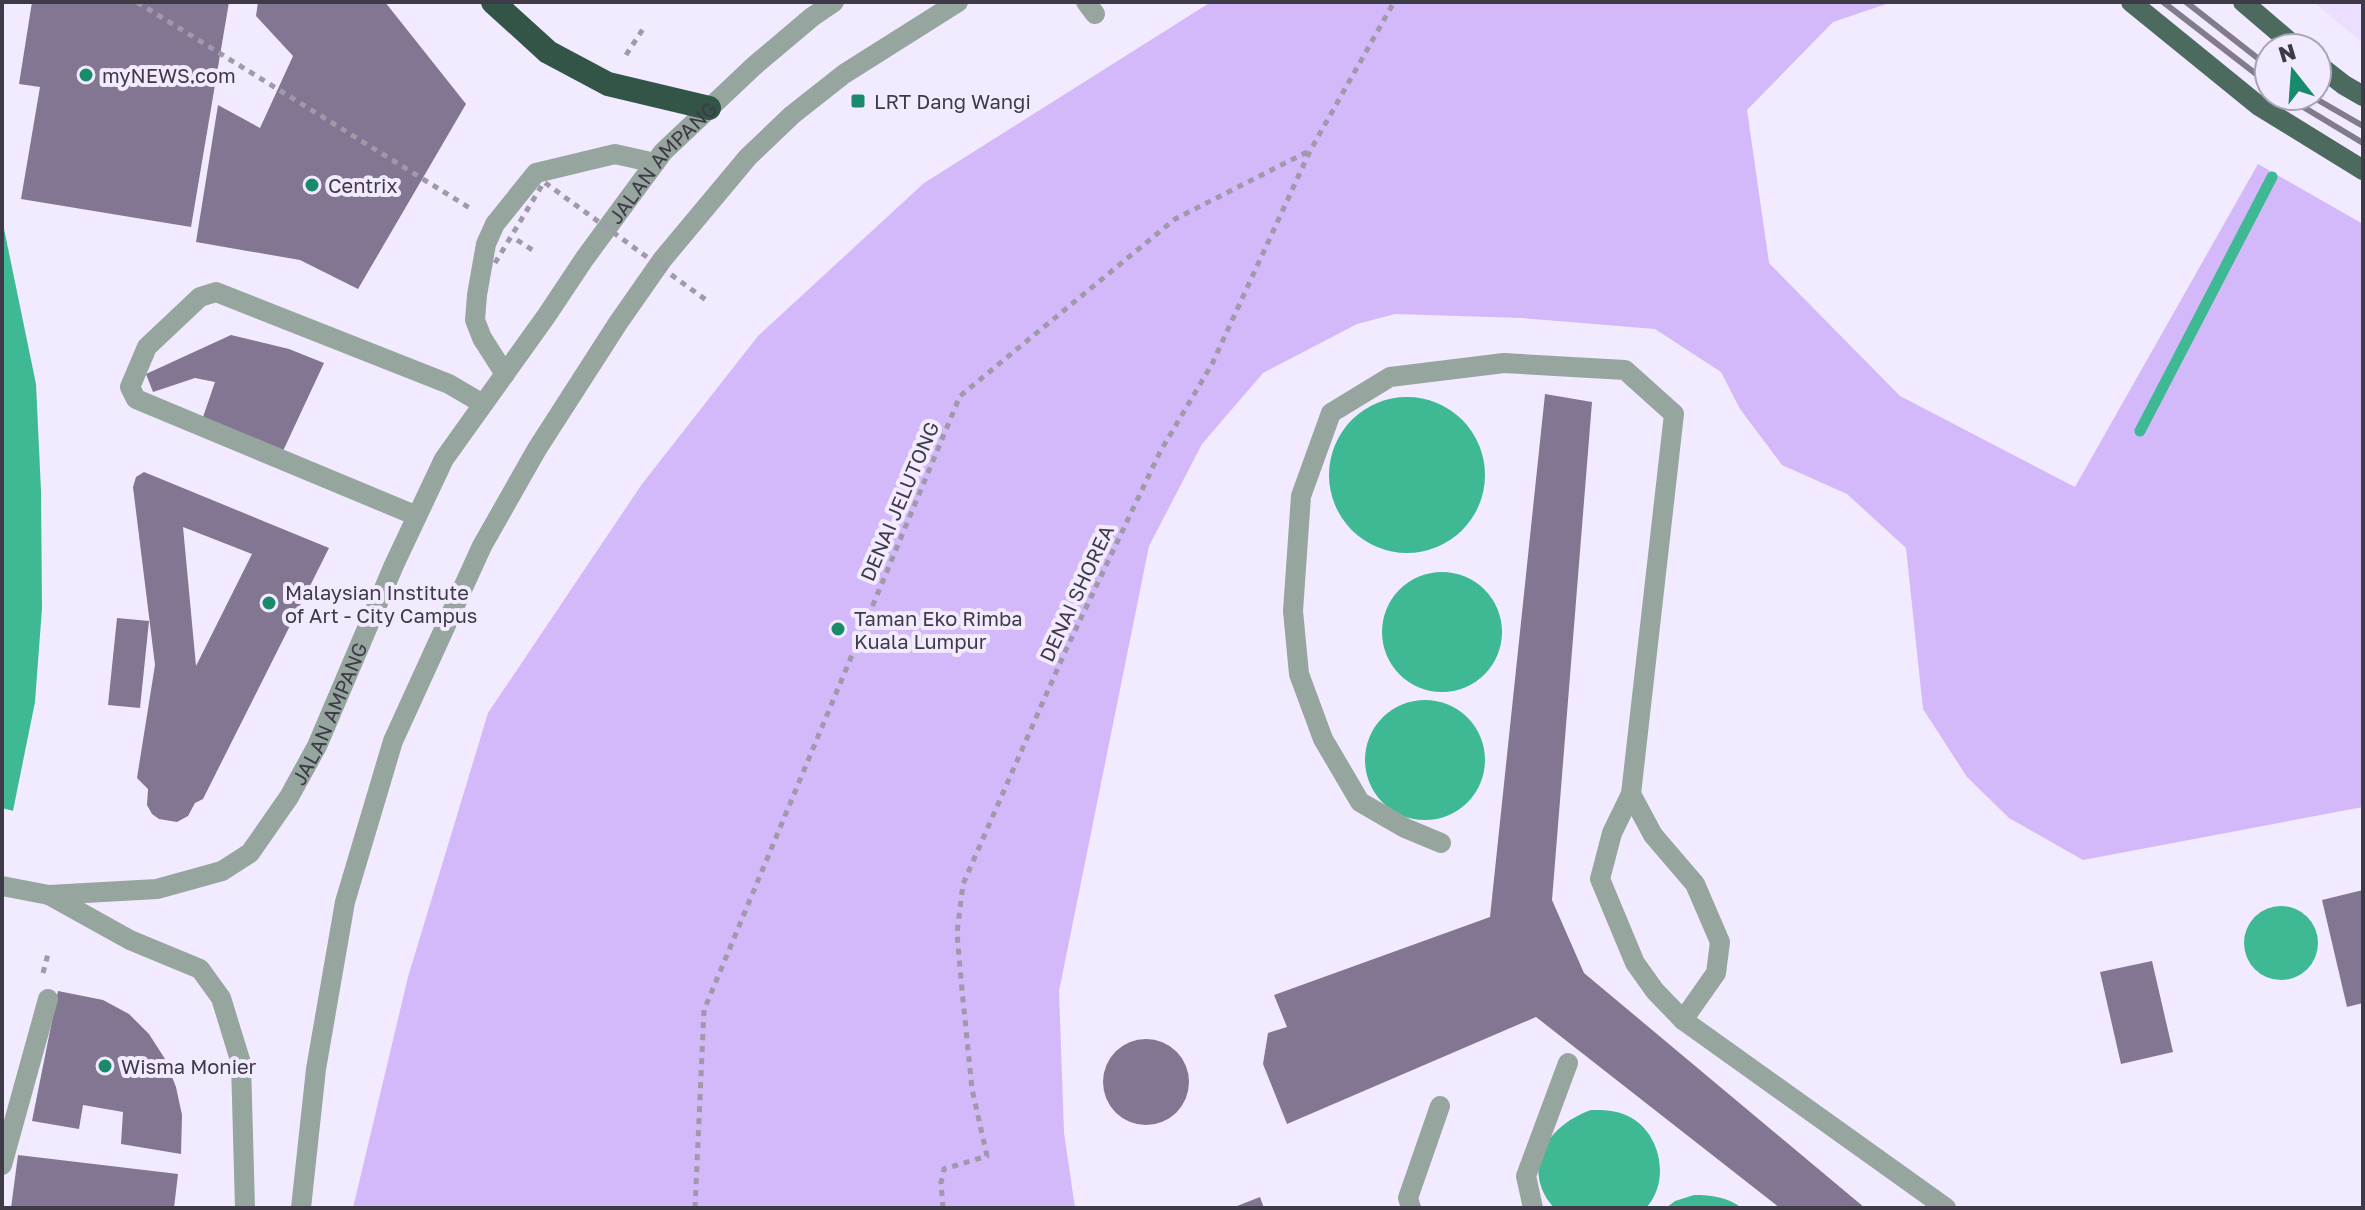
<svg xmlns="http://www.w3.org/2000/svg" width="2365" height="1210" viewBox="0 0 2365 1210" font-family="'Golos Text',sans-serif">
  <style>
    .built { fill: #ebdefe }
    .green { fill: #d3b8fa }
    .water { fill: #3fb993 }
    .pier { fill: #f2eafe }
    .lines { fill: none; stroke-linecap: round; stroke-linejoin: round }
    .stream { stroke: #3fb993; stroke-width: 11 }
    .building { fill: #827693; fill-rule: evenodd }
    .path { stroke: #9f99a9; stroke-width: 5; stroke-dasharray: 6 6; stroke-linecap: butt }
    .minor { stroke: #96a69f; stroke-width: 20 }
    .major { stroke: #4d6a5f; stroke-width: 20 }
    .highway { stroke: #325548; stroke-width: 24 }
    .rail { stroke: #827b8b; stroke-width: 6 }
    .path-bridge { stroke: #9f99a9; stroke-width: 5; stroke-dasharray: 6 6; stroke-linecap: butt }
    .minor-bridge { stroke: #96a69f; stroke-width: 20 }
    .poi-dot { fill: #198a6b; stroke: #f2eafe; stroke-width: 3 }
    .labels { text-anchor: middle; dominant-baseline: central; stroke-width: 8; stroke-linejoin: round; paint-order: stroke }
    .poi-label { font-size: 20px; fill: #3f3a47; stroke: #f2eafe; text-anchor: start }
    .street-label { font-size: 20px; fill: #3f3a47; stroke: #f2eafe }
  </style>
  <rect width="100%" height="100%" fill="#f2eafe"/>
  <path class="built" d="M2314,2H2363V42L2358,39Z"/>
  <path class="green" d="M1211,2H1892L1833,22L1747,110L1769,263L1900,396L2075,487L2258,164L2363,224V807L2083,860L2009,818L1967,777L1923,709L1906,548L1847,494L1782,465L1740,409L1721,372L1655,329L1522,318L1395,314L1357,324L1263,373L1202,444L1149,546L1059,991L1064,1133L1075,1208H353L408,977L488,713L642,484L758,336L924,183Z"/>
  <path class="water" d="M2,219L36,384L41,491L42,608L35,702L2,865Z
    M1329 475a78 78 0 1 1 156 0a78 78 0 1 1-156 0Z
    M1382 632a60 60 0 1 1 120 0a60 60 0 1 1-120 0Z
    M1365 760a60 60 0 1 1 120 0a60 60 0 1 1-120 0Z
    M2244 943a37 37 0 1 1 74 0a37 37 0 1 1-74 0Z
    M1591,1110C1604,1110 1615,1110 1628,1116C1661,1132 1671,1181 1646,1208H1554C1519,1168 1548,1125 1591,1110Z
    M1694,1195C1712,1195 1727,1197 1742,1208H1666L1675,1201Z"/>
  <path class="pier" d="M2,808L17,812L6,866L2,869Z"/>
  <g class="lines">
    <path class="stream" d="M2140,431L2272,177"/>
  </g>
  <path class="building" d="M32,2H229L191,227L21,199L40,87L19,84Z
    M258,2H385L466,104L358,289L300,260L196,242L218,105L260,128L293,56L256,16Z
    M231,335L289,349L324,363L283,451L203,417L215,382L195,378L153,392L146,374Z
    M1545,394L1592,402L1552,900L1584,973L1865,1208H1780L1536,1017L1287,1124L1263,1064L1268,1033L1287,1027L1274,995L1490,917Z
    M144,472L329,548L203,799L195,803L188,816L177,822L159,819L152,814L147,805L148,789L137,778L155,665L133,487L136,477ZM183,527L252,554L196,666Z
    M117,618L149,621L140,708L108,705Z
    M2363,890V1003L2347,1007L2322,900Z
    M2152,961L2173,1052L2121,1064L2100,972Z
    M58,991L103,1000L129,1014L149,1034L165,1059L176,1087L182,1115L181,1154L121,1144L123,1112L83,1105L79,1129L32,1121Z
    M1103 1082a43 43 0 1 1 86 0a43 43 0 1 1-86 0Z
    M18,1155L178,1174L174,1208H11Z
    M1260,1197L1264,1208H1232Z"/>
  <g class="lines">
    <path class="path" d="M137,2L473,210
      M626,55L643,29
      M517,240L534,251
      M43,973L49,950
      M695,1208L704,1010L960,396L1175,219L1309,151
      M943,1208L941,1183L944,1169L987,1156L972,1089L962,990L957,933L963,884L1064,654L1160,452L1212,364L1310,151L1394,2"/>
    <g class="minor">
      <path d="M1086,2L1095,14"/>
      <path d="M505,374L482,338L475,320L477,295L486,244L495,224L536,173L615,154L655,163"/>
      <path d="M417,516L136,399L130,387L147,347L200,297L216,292L449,384L483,404"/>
      <path d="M1631,794L1653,835L1695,884L1720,942L1716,973L1683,1020"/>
      <path d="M1441,843L1405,828L1360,802L1323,739L1299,674L1293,611L1301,496L1331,413L1390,377L1504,363L1625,370L1674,414L1631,794L1612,833L1600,879L1635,963L1655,991L1683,1020L1946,1208"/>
      <path id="s1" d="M49,895L157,889L222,871L250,853L289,797L317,746L394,565L444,459L547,315L585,258L663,152L754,66L812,17L834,2"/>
      <path d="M49,895L130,940L200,969L221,998L241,1063L245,1208"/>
      <path d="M2,1165L48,999"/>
      <path d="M301,1208L316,1069L345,902L393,741L482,546L537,449L618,323L662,260L748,157L792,115L844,74L958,2"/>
      <path d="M1411,1208L1408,1198L1440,1106"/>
      <path d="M1533,1208L1526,1176L1568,1063"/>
    </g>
    <path class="major" d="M2131,2L2259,106L2363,170
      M2243,2L2297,48
      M2317,64L2344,85L2363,96"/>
    <path class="highway" d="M493,2L548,52L608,84L709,108"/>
    <path class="rail" d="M2163,2L2269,84
      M2186,2L2269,67
      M2285,96L2363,143
      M2311,96L2363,126"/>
    <path class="path-bridge" d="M495,263L544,182L706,300"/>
    <path class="minor-bridge" d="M2,886L49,895"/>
  </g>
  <g class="poi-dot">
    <circle cx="86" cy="75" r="8"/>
    <rect x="850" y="93" width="16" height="16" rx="4"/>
    <circle cx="312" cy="185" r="8"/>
    <circle cx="269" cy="603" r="8"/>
    <circle cx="838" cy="629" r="8"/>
    <circle cx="105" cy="1066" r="8"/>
  </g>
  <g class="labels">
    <g class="poi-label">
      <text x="102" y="75">myNEWS.com</text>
      <text x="874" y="101">LRT Dang Wangi</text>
      <text x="328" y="185">Centrix</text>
      <text x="285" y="592">Malaysian Institute<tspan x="285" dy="23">of Art - City Campus</tspan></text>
      <text x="854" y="618">Taman Eko Rimba<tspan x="854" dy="23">Kuala Lumpur</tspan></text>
      <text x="121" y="1066">Wisma Monier</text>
    </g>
    <g class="street-label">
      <text stroke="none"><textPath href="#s1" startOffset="1018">JALAN AMPANG</textPath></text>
      <text transform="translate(899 501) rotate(-67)">DENAI JELUTONG</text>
      <text transform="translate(1076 593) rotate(-65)">DENAI SHOREA</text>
      <text stroke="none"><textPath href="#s1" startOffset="370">JALAN AMPANG</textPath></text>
    </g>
  </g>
  <rect width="2365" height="1210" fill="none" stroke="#3f3a47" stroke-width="8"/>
  <g transform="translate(2293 72) rotate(343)"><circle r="38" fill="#f2eafe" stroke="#aaa4b5" stroke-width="2"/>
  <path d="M0-6L14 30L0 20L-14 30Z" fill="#198a6b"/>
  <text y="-12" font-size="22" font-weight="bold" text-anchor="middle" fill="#3f3a47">N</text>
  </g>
</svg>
